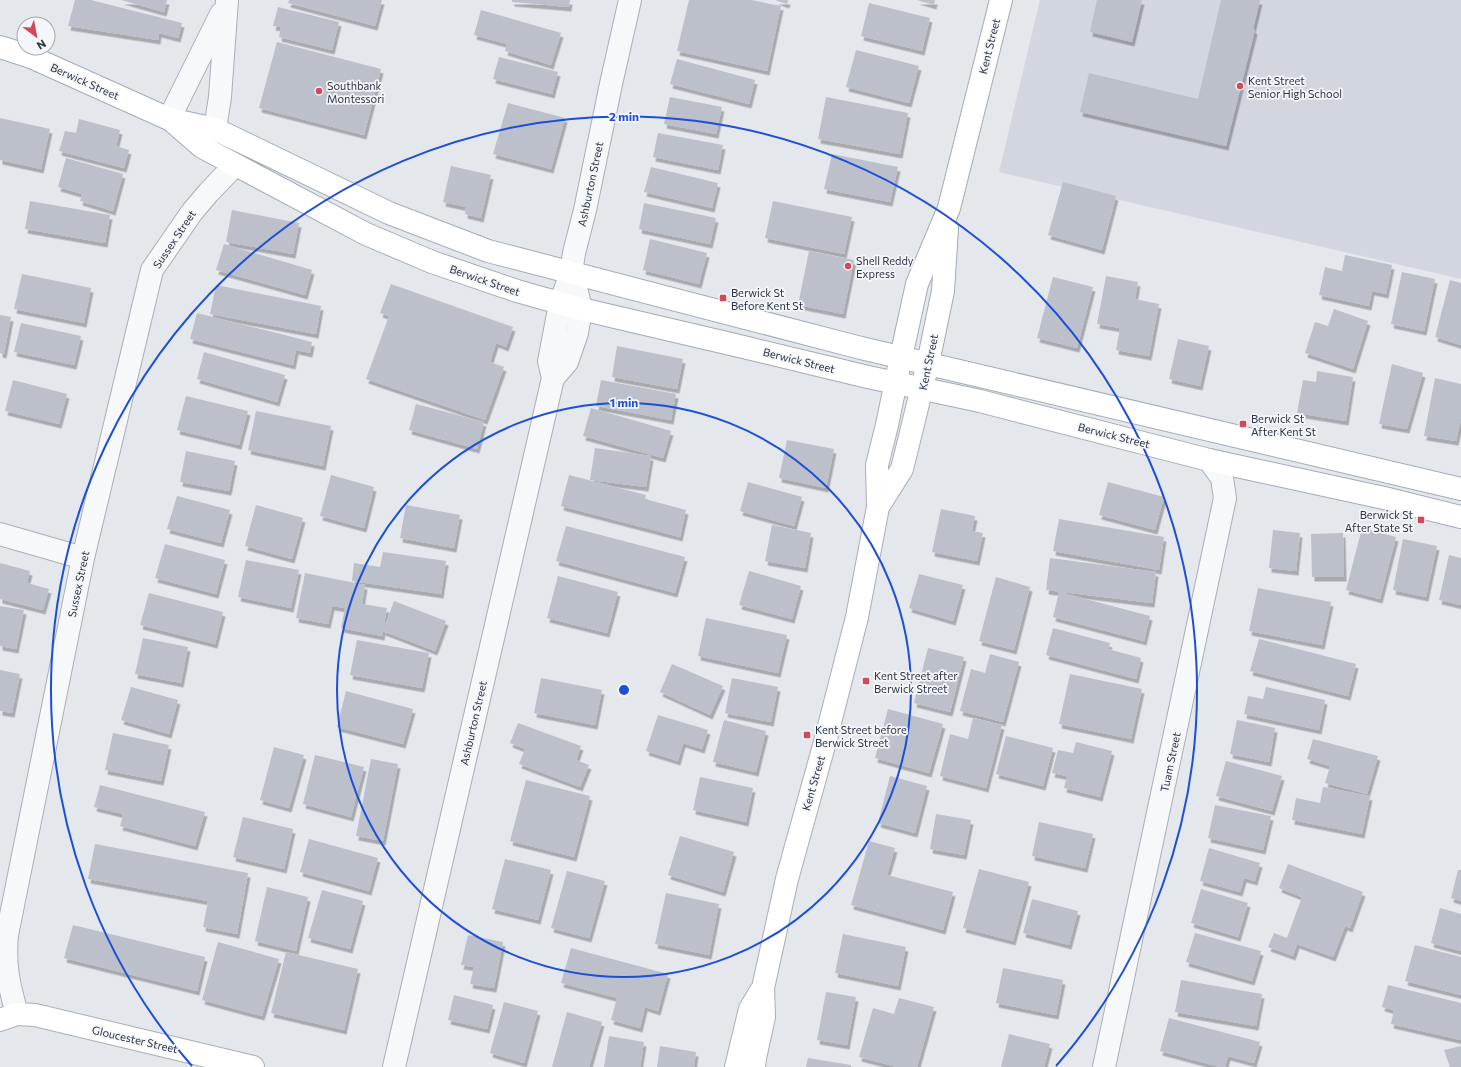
<svg xmlns="http://www.w3.org/2000/svg" width="1461" height="1067" viewBox="0 0 1461 1067" font-family="Commissioner,sans-serif">
  <style>
    .built { fill: #d2d6de }
    .building { fill: #bbc0ca; filter: url(#shadow) }
    .lines { fill: none; stroke-linecap: round; stroke-linejoin: round }
    .street-casing { stroke: #a9aeb7; stroke-width: 24 }
    .secondary-casing { stroke: #a9aeb7; stroke-width: 24 }
    .primary-casing { stroke: #a3abb8; stroke-width: 24 }
    .street { stroke: #f7f8fa; stroke-width: 22 }
    .secondary { stroke: #fff; stroke-width: 22 }
    .primary { stroke: #fff; stroke-width: 22 }
    .ring { fill: none; stroke: #1d4ed8; stroke-width: 2 }
    .poi-dot { fill: #d1495b; stroke: #f4f6f9; stroke-width: 1.5 }
    .labels { text-anchor: middle; dominant-baseline: central; stroke-width: 3.5; stroke-linejoin: round; paint-order: stroke }
    .street-label { font-size: 11px; fill: #2b3445; stroke: #f4f6f9 }
    .poi-label { font-size: 11px; fill: #2b3445; stroke: #f4f6f9; text-anchor: start }
    .centre { fill: #1d4ed8; stroke: #f4f6f9; stroke-width: 2 }
    .ring-label { font-size: 12px; text-anchor: middle; font-weight: bold; fill: #1d4ed8; stroke: #f4f6f9; stroke-width: 3.5; stroke-linejoin: round; paint-order: stroke }
  </style>
  <defs>
    <filter id="shadow"><feDropShadow dx="2.5" dy="4.5" stdDeviation="0" flood-color="#0004"/></filter>
  </defs>
  <rect width="100%" height="100%" fill="#e4e7ec"/>
  <path class="built" d="M1040,0H1461V279L999,172Z"/>
  <path class="building" d="M75,0H91L182,23L178,38L159,33L158,40L68,26Z
    M121,0H167L164,12Z
    M289,0H382L375,26L288,3Z
    M512,0H570L569,7L512,2Z
    M689,0H751L781,6L767,71L677,51Z
    M775,0H788L787,4Z
    M917,0H935L934,5Z
    M1097,0H1142L1132,42L1090,32Z
    M1221,0H1260L1253,29L1255,30L1226,146L1080,112L1089,73L1198,99Z
    M869,3L930,18L922,51L861,36Z
    M278,7L339,22L332,50L279,37L281,27L273,26Z
    M481,10L561,33L551,65L505,51L507,44L474,35Z
    M277,42L381,69L364,135L259,108Z
    M856,50L919,66L909,103L846,87Z
    M499,57L558,72L552,94L493,79Z
    M677,59L755,80L749,104L670,84Z
    M670,97L722,107L716,134L664,124Z
    M826,97L908,113L900,154L818,139Z
    M508,103L565,118L551,169L493,154Z
    M0,118L50,129L41,169L0,160Z
    M79,119L120,130L116,146L129,150L124,168L59,151L65,131L76,133Z
    M658,133L723,145L718,170L653,157Z
    M832,154L898,167L890,202L824,189Z
    M66,158L123,174L113,211L80,201L82,194L58,187Z
    M451,166L491,175L481,218L465,214L466,207L443,202Z
    M651,167L718,183L712,208L644,192Z
    M1063,182L1116,196L1102,250L1048,235Z
    M30,201L110,215L105,243L25,229Z
    M773,201L852,217L844,254L765,238Z
    M644,203L716,218L710,244L639,229Z
    M232,210L299,223L293,254L226,242Z
    M650,239L707,253L699,284L643,270Z
    M224,244L312,270L305,295L216,270Z
    M809,251L854,260L843,314L798,305Z
    M1345,255L1392,265L1386,294L1372,291L1369,306L1319,295L1325,267L1342,271Z
    M1402,272L1435,279L1424,331L1391,324Z
    M22,274L91,288L84,323L14,309Z
    M1106,276L1138,282L1135,299L1159,304L1149,356L1116,350L1120,328L1097,324Z
    M1053,277L1093,287L1077,348L1037,338Z
    M1450,280L1461,283V345L1435,337Z
    M391,284L513,327L506,347L496,343L490,362L504,367L485,420L366,379L389,316L380,313Z
    M216,285L321,306L316,334L210,314Z
    M1334,309L1368,321L1353,369L1305,353L1315,322L1328,326Z
    M197,313L312,342L310,353L296,350L293,365L190,339Z
    M0,315L11,317L4,354L0,353Z
    M21,323L81,336L74,365L14,352Z
    M1178,339L1209,346L1200,386L1169,379Z
    M617,346L683,359L677,389L612,377Z
    M204,352L285,375L277,402L197,379Z
    M1392,364L1423,373L1407,429L1379,424Z
    M1317,371L1353,377L1346,421L1297,413L1303,380L1316,382Z
    M1435,378L1461,384V419L1456,441L1424,436Z
    M13,380L67,394L59,424L5,411Z
    M601,380L676,394L671,420L596,406Z
    M186,396L248,411L239,445L177,430Z
    M416,404L484,422L477,449L409,430Z
    M591,408L671,431L663,458L583,436Z
    M256,411L331,426L323,466L248,450Z
    M787,440L834,449L826,488L779,478Z
    M595,448L651,456L646,487L590,480Z
    M186,451L235,461L229,491L180,482Z
    M331,475L374,487L364,528L320,516Z
    M569,475L646,495L645,499L686,510L680,537L561,506Z
    M748,482L802,497L794,526L740,511Z
    M1108,482L1164,497L1155,530L1099,515Z
    M177,496L230,510L221,543L167,529Z
    M256,505L303,518L292,559L245,546Z
    M406,505L460,515L454,548L400,538Z
    M941,509L975,516L972,531L983,533L977,561L932,552Z
    M1059,519L1164,537L1159,570L1053,551Z
    M772,525L811,533L805,568L765,561Z
    M566,526L685,557L675,593L556,561Z
    M1362,528L1396,537L1380,599L1346,590Z
    M1273,530L1300,533L1296,571L1269,568Z
    M1343,533L1344,577H1312L1311,534Z
    M1403,539L1437,546L1426,597L1393,590Z
    M165,544L225,560L216,594L155,578Z
    M383,552L446,561L441,594L352,581L354,563L380,567Z
    M1449,555L1461,558V605L1439,600Z
    M1050,558L1156,572L1152,603L1046,590Z
    M246,560L299,570L291,608L238,597Z
    M0,563L30,571L27,583L49,589L43,610L0,599Z
    M749,571L801,586L792,619L739,605Z
    M305,573L365,585L362,604L387,608L382,636L341,628L345,608L332,606L328,624L296,618Z
    M919,574L963,585L953,621L909,608Z
    M558,576L618,592L607,633L547,618Z
    M996,577L1030,587L1014,650L979,641Z
    M1258,588L1331,602L1322,645L1249,631Z
    M1059,592L1150,616L1144,641L1053,617Z
    M149,593L223,612L215,644L140,625Z
    M394,601L446,621L435,651L383,631Z
    M0,606L24,610L16,649L0,646Z
    M706,618L787,635L778,673L698,656Z
    M1053,628L1110,643L1108,649L1141,658L1136,679L1046,655Z
    M143,638L188,647L181,683L135,674Z
    M1259,639L1356,664L1348,696L1250,671Z
    M357,640L429,653L422,688L350,675Z
    M928,648L964,657L950,712L914,703Z
    M990,654L1019,662L1003,722L960,711L971,669L985,673Z
    M672,664L723,686L710,715L660,692Z
    M0,670L20,674L12,713L0,711Z
    M1070,674L1142,689L1131,739L1059,724Z
    M541,678L602,690L595,725L534,713Z
    M732,678L778,687L771,722L725,713Z
    M131,687L178,700L169,734L121,720Z
    M1266,687L1325,700L1319,730L1244,714L1248,696L1263,699Z
    M346,691L413,709L403,744L337,727Z
    M888,709L943,724L929,773L875,758Z
    M658,715L708,730L702,749L683,743L678,761L646,751Z
    M973,718L1002,725L986,788L940,776L950,734L968,739Z
    M724,720L766,731L756,772L713,762Z
    M1237,720L1275,728L1269,762L1230,754Z
    M518,723L581,746L576,760L589,765L580,787L519,764L525,749L510,743Z
    M113,733L169,745L161,781L105,770Z
    M1006,736L1053,748L1043,786L996,774Z
    M1313,739L1378,756L1367,794L1325,783L1330,766L1307,759Z
    M1076,742L1112,751L1100,797L1064,788L1067,776L1052,773L1058,750L1073,753Z
    M274,747L304,755L289,808L260,800Z
    M315,755L364,767L351,817L303,804Z
    M371,759L398,764L383,841L356,836Z
    M1226,761L1282,776L1272,811L1216,796Z
    M890,776L927,786L915,833L878,823Z
    M700,777L753,788L746,822L693,810Z
    M526,780L590,796L574,857L510,841Z
    M100,785L205,812L195,846L120,826L123,814L94,807Z
    M1323,787L1370,796L1362,834L1292,820L1296,798L1320,803Z
    M1215,805L1271,816L1263,850L1208,838Z
    M936,814L971,820L964,855L930,849Z
    M243,817L293,829L284,869L233,857Z
    M1039,822L1093,834L1085,868L1032,856Z
    M680,836L734,852L723,892L668,875Z
    M309,839L378,858L369,891L300,872Z
    M869,841L895,848L887,875L953,892L943,930L851,905Z
    M95,844L248,873L237,934L203,927L208,901L88,879Z
    M1209,848L1260,863L1255,881L1244,878L1240,892L1200,881Z
    M505,859L551,870L538,920L492,909Z
    M1288,864L1363,892L1350,928L1345,926L1333,957L1297,944L1293,956L1268,947L1274,933L1287,938L1302,897L1279,888Z
    M979,869L1029,882L1013,941L963,928Z
    M1458,870H1461V901L1451,898Z
    M567,871L605,881L589,938L551,928Z
    M267,887L308,897L296,951L255,941Z
    M1201,889L1248,903L1238,937L1191,923Z
    M322,890L363,901L350,949L308,938Z
    M666,893L719,904L709,955L655,944Z
    M1032,899L1078,911L1069,945L1023,933Z
    M1440,908L1461,914V951L1431,943Z
    M73,925L205,957L197,991L64,958Z
    M1195,933L1261,951L1252,981L1186,962Z
    M843,934L906,947L898,986L835,973Z
    M468,935L503,942L494,988L470,984L474,967L461,965Z
    M218,942L279,959L262,1016L202,1000Z
    M1415,945L1461,957V995L1405,981Z
    M571,948L668,974L658,1011L645,1007L640,1028L611,1020L617,998L561,983Z
    M286,952L358,969L344,1030L271,1013Z
    M1003,968L1063,980L1056,1015L996,1003Z
    M1181,980L1262,994L1256,1026L1175,1012Z
    M1388,985L1461,1003V1040L1391,1024L1394,1010L1382,1007Z
    M826,992L856,997L847,1045L817,1040Z
    M454,995L493,1005L487,1029L448,1020Z
    M899,998L934,1007L917,1067H897L859,1057L873,1008L894,1014Z
    M504,1002L538,1011L524,1063L490,1053Z
    M567,1012L602,1022L589,1067H552Z
    M1169,1018L1260,1042L1254,1063L1228,1056L1225,1067H1220L1160,1051Z
    M1009,1034L1050,1044L1044,1067H1001Z
    M609,1036L644,1042L640,1067H604Z
    M660,1046L696,1052L694,1067H657Z
    M1461,1046V1067H1450L1444,1050Z
    M808,1058L851,1065V1067H806Z"/>
  <g class="lines">
    <defs>
      <path id="street" d="M169,119L221,14
        M215,129L220,97L227,0
        M553,378L567,362L577,333L581,309L577,292
        M0,534L83,558
        M17,1014C9,985 4,966 7,935L83,558L152,270L192,212L209,192L235,165
        M394,1067L553,378L549,361L560,304L571,273L574,253L585,210L611,84L630,0
        M1104,1067L1225,498L1222,478L1209,460"/>
      <path id="secondary" d="M878,507L902,469L928,363
        M0,1020L17,1014L35,1015L253,1067
        M736,1067L750,1009L760,992
        M754,1067L755,1058L764,1017L763,988L787,879L825,742L857,617L878,507L877,465L887,425L901,357"/>
      <path id="primary" d="M0,47L31,57L169,119L215,129L389,213L488,251L861,348L1461,489
        M172,121L202,147L366,234L432,262L517,291L581,309L735,345L868,377L980,401L1209,460L1384,498L1461,517
        M901,357L917,284L949,208L1001,0
        M928,363L943,291L947,228"/>
    </defs>
    <use href="#street" class="street-casing"/>
    <use href="#secondary" class="secondary-casing"/>
    <use href="#primary" class="primary-casing"/>
    <use href="#street" class="street"/>
    <use href="#secondary" class="secondary"/>
    <use href="#primary" class="primary"/>
  </g>
  <g class="ring">
    <circle cx="624" cy="690" r="287"/>
    <path d="M192 1066A573 573 0 1 1 1056 1066"/>
  </g>
  <g class="poi-dot">
    <circle cx="1240" cy="86" r="4"/>
    <circle cx="319" cy="91" r="4"/>
    <circle cx="848" cy="266" r="4"/>
    <rect x="719" y="294" width="8" height="8" rx="2"/>
    <rect x="1239" y="420" width="8" height="8" rx="2"/>
    <rect x="1417" y="516" width="8" height="8" rx="2"/>
    <rect x="862" y="677" width="8" height="8" rx="2"/>
    <rect x="803" y="731" width="8" height="8" rx="2"/>
  </g>
  <g class="labels">
    <g class="street-label">
      <text transform="translate(989 46) rotate(-76)">Kent Street</text>
      <text transform="translate(85 81) rotate(24)">Berwick Street</text>
      <text transform="translate(590 184) rotate(-78)">Ashburton Street</text>
      <text transform="translate(174 239) rotate(-56)">Sussex Street</text>
      <text transform="translate(485 280) rotate(19)">Berwick Street</text>
      <text transform="translate(799 360) rotate(14)">Berwick Street</text>
      <text transform="translate(928 362) rotate(-78)">Kent Street</text>
      <text transform="translate(1114 435) rotate(14)">Berwick Street</text>
      <text transform="translate(78 584) rotate(-78)">Sussex Street</text>
      <text transform="translate(473 723) rotate(-77)">Ashburton Street</text>
      <text transform="translate(1170 762) rotate(-78)">Tuam Street</text>
      <text transform="translate(813 783) rotate(-74)">Kent Street</text>
      <text transform="translate(135 1039) rotate(13)">Gloucester Street</text>
    </g>
    <g class="poi-label">
      <text x="1248" y="80">Kent Street<tspan x="1248" dy="13">Senior High School</tspan></text>
      <text x="327" y="85">Southbank<tspan x="327" dy="13">Montessori</tspan></text>
      <text x="856" y="260">Shell Reddy<tspan x="856" dy="13">Express</tspan></text>
      <text x="731" y="292">Berwick St<tspan x="731" dy="13">Before Kent St</tspan></text>
      <text x="1251" y="418">Berwick St<tspan x="1251" dy="13">After Kent St</tspan></text>
      <text x="1413" y="514" text-anchor="end">Berwick St<tspan x="1413" dy="13">After State St</tspan></text>
      <text x="874" y="675">Kent Street after<tspan x="874" dy="13">Berwick Street</tspan></text>
      <text x="815" y="729">Kent Street before<tspan x="815" dy="13">Berwick Street</tspan></text>
    </g>
  </g>
  <circle cx="624" cy="690" r="6" class="centre"/>
  <g class="ring-label">
    <text x="624" y="121">2 min</text>
    <text x="624" y="407">1 min</text>
  </g>
  <g transform="translate(36 36) rotate(148)"><circle r="19" fill="#f4f6f9" stroke="#a4a8b1"/>
  <path d="M0-3L7 15L0 10L-7 15Z" fill="#d1495b"/>
  <text y="-6" font-size="11" font-weight="bold" text-anchor="middle" fill="#2b3445">N</text>
  </g>
</svg>
